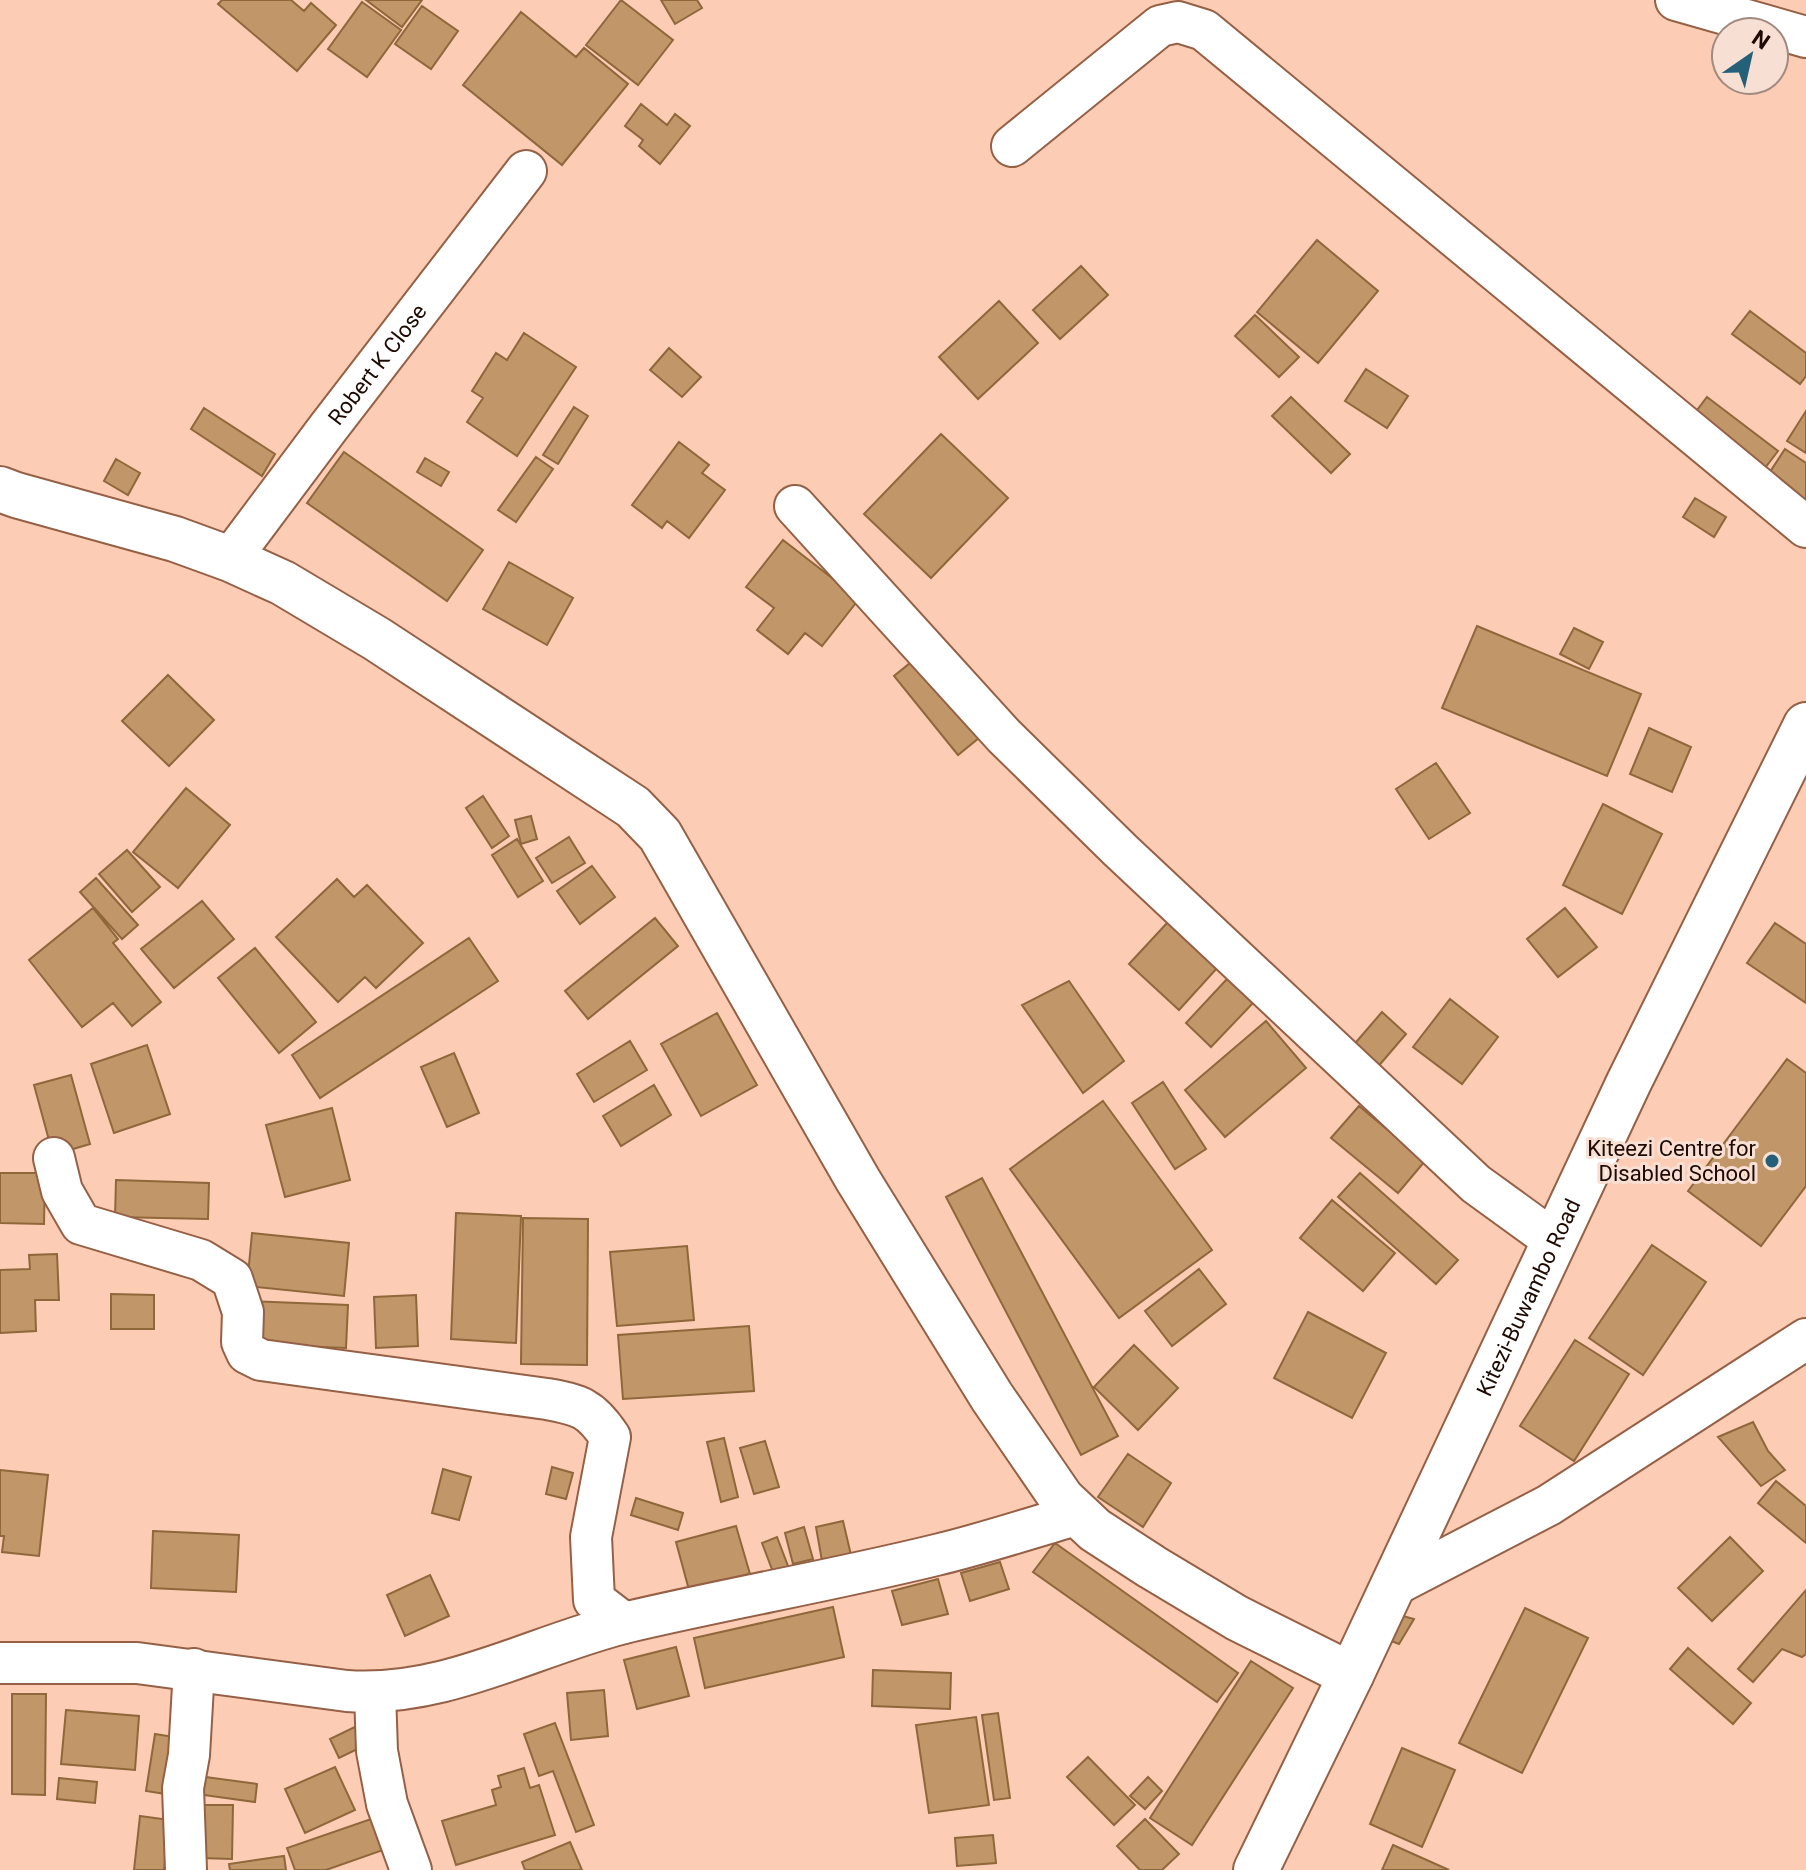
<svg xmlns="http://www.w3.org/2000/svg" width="1806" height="1870" viewBox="0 0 1806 1870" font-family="Roboto,sans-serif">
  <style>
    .building { fill: #c19769; stroke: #8e673a; stroke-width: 2 }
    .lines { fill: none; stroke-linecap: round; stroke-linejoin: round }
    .minor-casing { stroke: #956045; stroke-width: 44 }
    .tertiary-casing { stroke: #956045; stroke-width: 48 }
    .minor { stroke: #fff; stroke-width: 40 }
    .tertiary { stroke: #fff; stroke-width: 44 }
    .poi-dot { fill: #246078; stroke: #f8dfd3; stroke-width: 3 }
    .labels { text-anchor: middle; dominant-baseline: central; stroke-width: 6; stroke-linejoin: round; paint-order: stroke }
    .street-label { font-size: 22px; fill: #1e0a02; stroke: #f8dfd3 }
    .poi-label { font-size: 22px; fill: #1e0a02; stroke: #f8dfd3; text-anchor: end }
  </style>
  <rect width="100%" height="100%" fill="#fcccb4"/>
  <path class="building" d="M222,0H291L304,11L311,3L336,25L297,71L218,4Z
    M366,0H422L402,27Z
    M621,0L673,40L638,85L586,45Z
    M661,0H697L702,8L675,24Z
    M362,2L401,30L367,77L328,49Z
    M422,6L458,31L431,69L395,44Z
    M521,12L576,57L584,48L628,84L562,165L463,85Z
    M641,104L667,125L675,114L690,126L660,164L639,146L643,140L625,126Z
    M1317,240L1378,291L1318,363L1257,312Z
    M1081,266L1108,295L1060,339L1033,310Z
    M999,301L1038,343L978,399L939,357Z
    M1750,311L1806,353V376L1800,384L1732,334Z
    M1255,315L1299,357L1279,377L1235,336Z
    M524,333L576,367L517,456L467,422L483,398L472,391L496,353L507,360Z
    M669,348L701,377L682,397L650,370Z
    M1366,369L1408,396L1387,428L1345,401Z
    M1291,397L1350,454L1331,473L1272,416Z
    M1707,397L1778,451L1758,477L1688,422Z
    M574,407L588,416L558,464L543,455Z
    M204,408L275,454L262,476L191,429Z
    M1806,411V453L1787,441Z
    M941,434L1008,498L931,578L864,514Z
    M679,442L709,465L702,473L725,490L689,538L667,521L662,528L632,505Z
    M1785,449L1806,463V506L1764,481Z
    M344,452L483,550L447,601L307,503Z
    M536,457L553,469L516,522L498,510Z
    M425,458L449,472L441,486L417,472Z
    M116,459L140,473L128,495L104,481Z
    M1695,498L1726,517L1714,537L1683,517Z
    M783,540L859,599L822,646L805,633L788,654L757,630L774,608L746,587Z
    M509,562L573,598L547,645L483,609Z
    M1477,626L1641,694L1607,776L1442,708Z
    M1574,628L1603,642L1589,669L1560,654Z
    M920,655L985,733L958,755L894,676Z
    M168,675L214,720L169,766L122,721Z
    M1649,728L1691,747L1672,792L1630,774Z
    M1436,763L1470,813L1429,839L1396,789Z
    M186,788L230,825L178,888L133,852Z
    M483,796L509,836L492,848L466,808Z
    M1603,804L1662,834L1622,914L1563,885Z
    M531,816L537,839L521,844L515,820Z
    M569,837L585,863L552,883L536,858Z
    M517,839L543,881L518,897L492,855Z
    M127,850L160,887L132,912L99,874Z
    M592,866L615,897L580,924L557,891Z
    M96,878L138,925L122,939L80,892Z
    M337,879L354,897L367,885L423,943L376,988L365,977L338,1002L276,937Z
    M202,901L234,939L174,988L141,949Z
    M93,908L118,939L113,943L161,1002L132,1026L113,1003L82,1027L29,960Z
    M1565,908L1597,947L1558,977L1527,939Z
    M655,918L678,946L588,1019L565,991Z
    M1168,922L1218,967L1179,1010L1129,964Z
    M1775,923L1806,944V1003L1747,963Z
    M469,938L498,981L320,1098L292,1055Z
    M255,948L316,1022L279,1053L218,978Z
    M1227,979L1253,1003L1211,1047L1186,1023Z
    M1069,981L1124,1061L1083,1093L1022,1005Z
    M1450,999L1498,1037L1462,1084L1413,1047Z
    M1382,1012L1406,1034L1376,1069L1351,1048Z
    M717,1013L757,1085L701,1116L661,1044Z
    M1266,1021L1306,1068L1225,1137L1185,1090Z
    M630,1041L647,1070L594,1102L577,1074Z
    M147,1045L170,1114L114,1133L91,1064Z
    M454,1053L479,1113L447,1127L421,1067Z
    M1787,1059L1806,1073V1186L1761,1246L1688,1191Z
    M71,1075L90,1144L53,1155L34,1085Z
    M1163,1082L1206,1149L1175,1169L1132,1103Z
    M654,1085L671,1115L621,1146L603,1116Z
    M1103,1101L1212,1250L1119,1318L1010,1169Z
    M1359,1106L1425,1161L1398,1193L1331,1138Z
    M332,1108L350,1180L285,1197L266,1125Z
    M0,1173H45L44,1224L0,1223Z
    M1360,1173L1458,1260L1436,1284L1338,1197Z
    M982,1178L1118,1436L1081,1455L946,1197Z
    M116,1180L209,1183L208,1219L115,1217Z
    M1332,1200L1395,1253L1363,1291L1300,1238Z
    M456,1213L521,1216L516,1343L451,1339Z
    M523,1218L588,1219L587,1365L521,1364Z
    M252,1233L349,1243L344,1296L247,1286Z
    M1652,1245L1706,1282L1643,1375L1589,1338Z
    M687,1246L694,1320L617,1326L610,1252Z
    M57,1254L59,1300H35L36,1331L0,1333V1270L30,1269L29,1255Z
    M1199,1269L1226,1304L1172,1346L1145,1311Z
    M111,1294L154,1295V1329H111Z
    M416,1295L418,1346L376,1348L374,1297Z
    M249,1301L348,1305L346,1348L248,1344Z
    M1308,1312L1386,1353L1352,1418L1274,1378Z
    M749,1326L754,1391L623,1399L618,1335Z
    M1575,1340L1629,1374L1574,1461L1520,1426Z
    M1134,1345L1178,1388L1138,1430L1094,1387Z
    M1753,1422L1768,1451L1785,1470L1761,1486L1718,1437Z
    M724,1438L738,1497L721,1502L707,1442Z
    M765,1441L779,1487L754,1494L740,1448Z
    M1128,1454L1171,1483L1143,1527L1098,1497Z
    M552,1467L573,1473L566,1499L546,1494Z
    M443,1469L471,1477L459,1520L432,1513Z
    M0,1470L48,1475L39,1556L2,1552L4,1536H0Z
    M1776,1481L1806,1506V1543L1758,1503Z
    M636,1498L683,1513L678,1530L631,1515Z
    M843,1521L851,1555L822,1561L816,1527Z
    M736,1526L750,1574L689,1590L676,1542Z
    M804,1527L813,1559L793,1564L785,1533Z
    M153,1531L239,1535L236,1592L151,1588Z
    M777,1537L791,1574L776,1580L762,1543Z
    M1730,1537L1763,1571L1712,1621L1678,1588Z
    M1055,1543L1238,1673L1217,1702L1033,1572Z
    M1000,1562L1009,1589L970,1601L961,1573Z
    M430,1575L449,1616L405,1636L387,1595Z
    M938,1579L948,1614L902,1625L892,1591Z
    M1806,1590V1654L1802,1657L1782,1649L1753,1682L1738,1669Z
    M833,1607L844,1657L705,1688L694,1638Z
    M1525,1608L1588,1638L1522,1773L1459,1743Z
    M1403,1616L1414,1619L1399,1644L1386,1639Z
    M676,1647L689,1696L637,1709L624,1660Z
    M1688,1648L1751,1703L1733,1724L1670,1669Z
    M1251,1661L1293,1688L1192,1845L1150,1818Z
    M873,1670L951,1673L950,1709L872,1706Z
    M604,1690L608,1736L571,1740L567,1693Z
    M12,1694H46L45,1795L12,1794Z
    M66,1710L139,1716L135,1770L61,1764Z
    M998,1713L1010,1798L994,1800L982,1715Z
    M976,1717L989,1805L929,1813L916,1725Z
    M365,1722L374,1741L339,1758L330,1739Z
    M555,1723L594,1825L576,1832L553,1771L539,1776L524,1734Z
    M155,1734L181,1738L172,1795L146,1791Z
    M1402,1748L1455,1770L1422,1847L1370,1824Z
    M1088,1757L1135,1805L1114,1825L1067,1777Z
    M335,1767L355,1810L305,1833L285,1789Z
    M524,1768L530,1788L539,1785L555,1835L456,1865L442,1821L496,1805L492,1790L501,1787L498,1776Z
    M191,1775L257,1784L255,1802L189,1793Z
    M1148,1777L1162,1791L1145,1809L1130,1796Z
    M59,1778L97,1782L95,1803L57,1799Z
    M200,1805H233L232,1859L200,1858Z
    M140,1816L170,1820L164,1870H134Z
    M374,1818L386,1849L326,1870H295L287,1848Z
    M1145,1819L1179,1854L1162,1870H1140L1117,1846Z
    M993,1835L996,1863L957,1866L955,1838Z
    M570,1842L582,1870H525L522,1862Z
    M1393,1845L1449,1870H1382Z
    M284,1856L286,1870H230L229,1864Z"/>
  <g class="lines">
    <defs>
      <g id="minor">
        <path d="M1676,0L1806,37"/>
        <path d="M1012,146L1160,26L1178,22L1204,30L1806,527"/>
        <path d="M795,506L1004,736L1120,850L1476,1184L1556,1242"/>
        <path id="s1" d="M230,559L328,428L526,171"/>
        <path d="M54,1158L62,1191L81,1224L201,1260L232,1279L243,1312L242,1342L247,1353L261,1360L547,1399C580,1405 591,1408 610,1437L591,1537L594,1600L624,1623"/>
        <path d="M1393,1586L1549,1505L1806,1339"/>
        <path d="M0,1663H137L347,1691C446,1698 534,1645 628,1622C730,1598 834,1580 936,1555C983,1544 1030,1528 1076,1515"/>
        <path d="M375,1693L377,1751L387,1804L411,1870"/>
        <path d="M186,1870L183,1788L189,1755L194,1669"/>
      </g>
      <g id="tertiary">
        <path d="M0,489L16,495L175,539L230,559L283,583L377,639L633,807L660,835L858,1180L992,1397L1062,1499L1095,1530L1152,1567L1237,1618L1351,1675"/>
        <path id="s2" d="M1256,1870L1351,1675L1629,1082L1806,725"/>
      </g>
    </defs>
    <use href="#minor" class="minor-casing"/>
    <use href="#tertiary" class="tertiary-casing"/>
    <use href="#minor" class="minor"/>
    <use href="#tertiary" class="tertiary"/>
  </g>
  <circle class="poi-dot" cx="1772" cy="1161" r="8"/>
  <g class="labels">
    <g class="street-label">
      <text stroke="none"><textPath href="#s1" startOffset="244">Robert K Close</textPath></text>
      <text stroke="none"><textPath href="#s2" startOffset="634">Kitezi-Buwambo Road</textPath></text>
    </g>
    <g class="poi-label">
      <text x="1756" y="1148">Kiteezi Centre for<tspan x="1756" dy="25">Disabled School</tspan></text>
    </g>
  </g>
  <g transform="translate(1750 56) rotate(34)"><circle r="38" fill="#f8dfd3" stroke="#a18a7f" stroke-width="2"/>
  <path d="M0-6L14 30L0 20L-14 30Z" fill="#246078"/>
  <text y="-12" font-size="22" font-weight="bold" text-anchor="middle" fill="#1e0a02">N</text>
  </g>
</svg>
